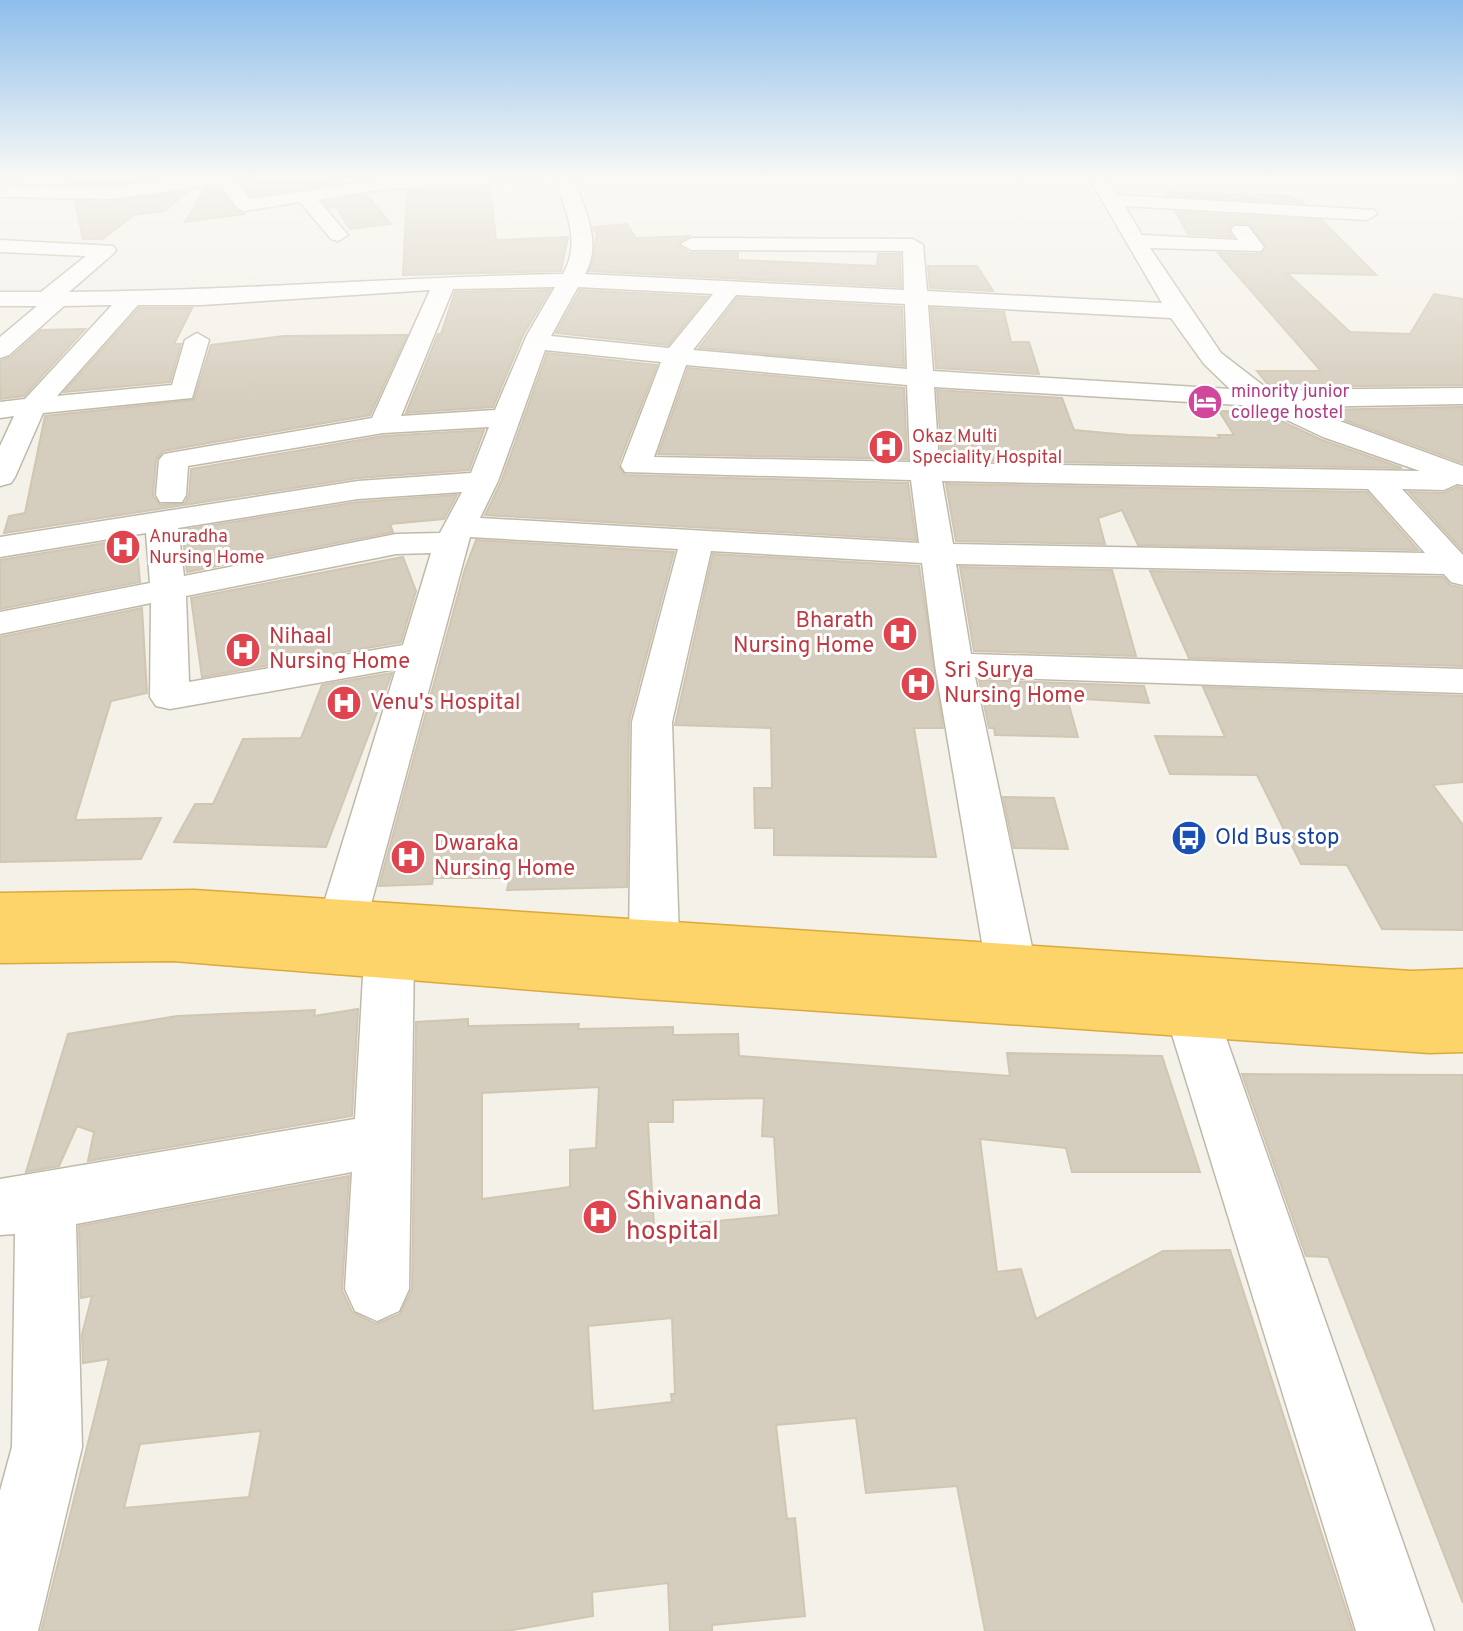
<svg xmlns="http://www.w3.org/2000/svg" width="1463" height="1631" viewBox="0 0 1463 1631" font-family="Overpass,sans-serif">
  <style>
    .building { fill: #d5cdbd; stroke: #d0c6b1; stroke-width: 2; fill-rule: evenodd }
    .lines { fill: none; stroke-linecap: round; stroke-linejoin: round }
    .minor-casing { stroke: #bfb9ab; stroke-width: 3 }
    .highway-casing { stroke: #dca93a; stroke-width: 3 }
    .minor { fill: #fff; fill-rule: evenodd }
    .highway { fill: #fcd46a; fill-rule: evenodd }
    .labels { text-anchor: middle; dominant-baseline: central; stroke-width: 6; stroke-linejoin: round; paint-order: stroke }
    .far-hotel-label { font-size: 18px; fill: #b23c85; stroke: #fff; text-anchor: start }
    .far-health-label { font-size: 18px; fill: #be3a42; stroke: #fff; text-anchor: start }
    .health-label { font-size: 22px; fill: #be3a42; stroke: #fff; text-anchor: start }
    .transit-label { font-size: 22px; fill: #164399; stroke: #fff; text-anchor: start }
    .near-health-label { font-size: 26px; fill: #be3a42; stroke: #fff; text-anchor: start }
  </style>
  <rect width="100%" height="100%" fill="#f4f1e8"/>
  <path class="building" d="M69,176H174L111,184L71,183Z
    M255,176H334L339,183L251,196L242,183Z
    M219,187L236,211L245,214L185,222L205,189Z
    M490,187L496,240L568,237L561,271L403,275L407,191Z
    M189,191L164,211L134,215L103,239H83L75,201L111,202Z
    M1166,192L1289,196L1305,203L1167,195Z
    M367,195L391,224L350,229L336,207L328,208L324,202Z
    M1176,212L1322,220L1376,275L1287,273L1350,332L1410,334L1434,294L1463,299V385L1270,387L1257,371H1321L1218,253L1261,254L1266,245L1248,223L1232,224L1228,230L1232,237L1188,234Z
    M627,224L636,238L688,236L678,245L689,253H738V260L877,266L878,254H900L901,287L589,271L597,235L593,227Z
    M928,266H977L993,291L930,288Z
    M550,290L524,333L493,407L406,413L438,334H441L455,292Z
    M580,290L707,297L668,345L556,333Z
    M737,298L902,307L904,366L699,348Z
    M139,308H192L174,344H181L170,382L64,392Z
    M931,308L1004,312L1011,342H1029L1039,374L936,368Z
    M85,329L24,396L0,399V361L11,357L41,330Z
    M407,335L370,415L163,451L156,460L153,496L160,505L185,503L189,495L191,469L383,436L484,430L469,470L358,478L4,533L9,516L25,513L45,416L194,400L211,345L284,336Z
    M547,353L657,365L618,465L625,475L908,483L916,540L485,515L501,482Z
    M688,368L904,388L907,459L658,454Z
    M937,390L1062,398L1074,430L1128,435L1220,438L1218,435H1234L1219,411L1262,412L1322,440L1402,468L942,460Z
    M1463,407V463L1317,410Z
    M946,484L1367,492L1418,550L1138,545L1122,510L1098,518L1105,544L956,541Z
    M1457,487L1463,488V551L1409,492L1444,493Z
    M457,495L444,519L390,524L393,532L187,572L182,530L358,502Z
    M136,538L140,582L0,609V560Z
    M476,540L674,552L629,721L627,887L507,890L510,878H433L432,884L379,886L465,569Z
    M713,554L919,566L943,728H914L936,857L774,855V828H755L754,788H772L771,728L675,725Z
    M403,557L416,591L401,642L202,677L191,598Z
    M960,567L1112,570L1136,656L974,651Z
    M1150,571L1443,577L1450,585L1463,588V666L1189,658Z
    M142,608L147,693L111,701L75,820L161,818L141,859L0,862V637Z
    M392,673L326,847L174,842L195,804H213L243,739L301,738L322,685Z
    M979,680L1144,686L1149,703L1067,698L1078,737L995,735L994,728H989Z
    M1203,687L1463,696V782L1433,785L1463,825V930L1382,929L1347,865L1301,864L1257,775L1170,774L1155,736L1225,737Z
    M1003,797L1054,798L1068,849L1014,848Z
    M358,1009L352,1116L88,1161L94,1132L77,1126L59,1166L26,1172L68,1034L177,1016L315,1010L314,1016Z
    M468,1019V1026L579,1024L578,1029L673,1027V1035L738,1034L739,1056L1010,1076L1007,1053L1162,1056L1200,1172H1072L1066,1148L980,1139L997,1272L1021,1269L1036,1319L1163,1251L1230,1250L1353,1631H985L957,1486L866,1493L856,1418L776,1425L787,1519L795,1518L805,1616L712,1625V1631H670L668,1583L592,1592L593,1616L507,1631H41L109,1359L83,1363L82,1334L92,1296L81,1298L79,1226L349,1176L342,1290L352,1312L376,1324L400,1314L412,1289L416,1022ZM599,1087L596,1148L570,1150V1187L482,1199V1093ZM764,1098L762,1136L774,1137L779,1215L654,1227L648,1122H673V1100ZM672,1318L675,1394H671L672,1402L593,1411L588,1326ZM261,1431L249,1497L124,1508L140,1444Z
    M1242,1074L1463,1075V1603L1328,1257L1306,1256Z"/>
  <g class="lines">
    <defs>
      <path id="minor" d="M200,176H252L237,182L250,199L379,180L544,176L535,181L379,190L318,200L348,235L338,241L331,239L300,202L245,211L238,209L220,184L111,199L0,197V185L111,187Z
        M554,176H572C584,207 603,242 585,274L904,290L903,251L691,250L681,244L691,238L913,239L923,245L927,291L1162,303L1092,183L1095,179H1107L1117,195L1374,210L1377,214L1367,220L1125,206L1142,235L1238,240L1231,230L1234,226H1248L1264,247L1261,251L1150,248L1221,353L1269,390L1463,388V404L1301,407L1463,466V485L1457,484L1444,490L1402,489L1463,555V585L1451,582L1444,574L956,564L971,654L1463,669V693L975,677L1036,966L1029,980L1011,986L993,980L986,966L935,665L922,563L711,551L672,722L679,940L671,953L654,959L637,953L629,940L632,722L678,549L470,537L367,919L360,932L343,937L326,932L319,919L396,669L170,709L156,706L150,697L151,603L0,634V612L150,583L146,533L0,557V537L358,481L471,473L489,427L383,433L188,466L186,495L182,502H160L156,495L159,460L164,454L372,418L430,290L202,305H138L57,396L172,385L185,340L197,333L209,340L192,398L43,413L15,477L11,483L0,486V446L14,416L0,418V402L25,399L112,305L64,306L9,355L0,358V337L37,306H0V292H41L86,256L0,252V240L113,246L116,250L113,254L69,292C234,291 398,277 563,274C582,242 565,208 554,176ZM555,287L527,335L495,410L401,416L453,289ZM578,287L713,294L669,348L551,336ZM736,295L905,304L907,369L693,350ZM928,305L1171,318L1204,364L1230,389L933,371ZM545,350L661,362L621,466L625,472L911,480L919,543L480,518L498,481ZM686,365L907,385L910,462L654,457ZM934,387L1257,406L1323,437L1420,471L939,463ZM942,481L1368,489L1425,553L953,544ZM462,492L440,533L396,534L184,576L178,528L358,499ZM431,553L403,645L189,682L186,596L396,554Z
        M389,938L407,944L414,958L409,1289L399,1311L377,1321L355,1311L345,1289L352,1172L76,1224L82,1447L38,1631H0V1491L12,1447L15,1234L0,1235V1179L355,1119L364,958L371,944Z
        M1192,994L1210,1000L1218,1015L1434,1631H1356L1166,1015L1174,1000Z"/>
      <path id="highway" d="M194,890L1412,971L1463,969V1052L1429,1053L646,999L173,961L0,963V893Z"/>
    </defs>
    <use href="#minor" class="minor-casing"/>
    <use href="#highway" class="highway-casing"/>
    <use href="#minor" class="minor"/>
    <use href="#highway" class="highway"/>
  </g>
  <linearGradient id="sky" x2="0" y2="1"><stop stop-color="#8dbeeb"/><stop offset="0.44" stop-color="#faf9f5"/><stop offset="1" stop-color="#faf9f5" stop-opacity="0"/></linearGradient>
  <rect width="1463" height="404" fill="url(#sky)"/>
  <defs>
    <symbol id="hotel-disc" viewBox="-11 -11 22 22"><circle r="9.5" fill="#d1479c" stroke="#fff"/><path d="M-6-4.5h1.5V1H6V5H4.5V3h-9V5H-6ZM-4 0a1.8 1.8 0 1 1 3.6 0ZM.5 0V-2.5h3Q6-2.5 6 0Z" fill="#fff"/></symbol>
    <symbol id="hospital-disc" viewBox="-11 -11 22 22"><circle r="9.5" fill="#e0444e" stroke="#fff"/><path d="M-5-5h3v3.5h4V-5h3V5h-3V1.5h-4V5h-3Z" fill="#fff"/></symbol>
    <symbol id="bus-disc" viewBox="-11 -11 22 22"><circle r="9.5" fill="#1a4fb4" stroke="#fff"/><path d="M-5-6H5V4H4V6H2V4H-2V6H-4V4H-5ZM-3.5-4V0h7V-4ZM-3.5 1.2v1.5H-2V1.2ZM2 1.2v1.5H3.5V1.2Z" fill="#fff"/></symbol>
  </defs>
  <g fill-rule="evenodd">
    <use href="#hotel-disc" x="1185" y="382" width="40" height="40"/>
    <use href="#hospital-disc" x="866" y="427" width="40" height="40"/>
    <use href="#hospital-disc" x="103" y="527" width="40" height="40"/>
    <use href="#hospital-disc" x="880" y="614" width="40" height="40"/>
    <use href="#hospital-disc" x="223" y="630" width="40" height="40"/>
    <use href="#hospital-disc" x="898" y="664" width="40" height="40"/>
    <use href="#hospital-disc" x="324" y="683" width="40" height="40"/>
    <use href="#bus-disc" x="1169" y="818" width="40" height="40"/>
    <use href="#hospital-disc" x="388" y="837" width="40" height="40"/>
    <use href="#hospital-disc" x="580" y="1197" width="40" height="40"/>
  </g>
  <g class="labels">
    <g class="far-hotel-label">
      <text x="1231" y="392">minority junior<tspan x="1231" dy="21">college hostel</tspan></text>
    </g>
    <g class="far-health-label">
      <text x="912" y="437">Okaz Multi<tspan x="912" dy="21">Speciality Hospital</tspan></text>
      <text x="149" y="537">Anuradha<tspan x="149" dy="21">Nursing Home</tspan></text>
    </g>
    <g class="health-label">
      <text x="874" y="621" text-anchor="end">Bharath<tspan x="874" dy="25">Nursing Home</tspan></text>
      <text x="269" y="637">Nihaal<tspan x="269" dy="25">Nursing Home</tspan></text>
      <text x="944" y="671">Sri Surya<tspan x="944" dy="25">Nursing Home</tspan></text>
      <text x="370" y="703">Venu's Hospital</text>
      <text x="434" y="844">Dwaraka<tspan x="434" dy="25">Nursing Home</tspan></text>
    </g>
    <g class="transit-label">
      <text x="1215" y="838">Old Bus stop</text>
    </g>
    <g class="near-health-label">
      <text x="626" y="1202">Shivananda<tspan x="626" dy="30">hospital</tspan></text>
    </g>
  </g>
</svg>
